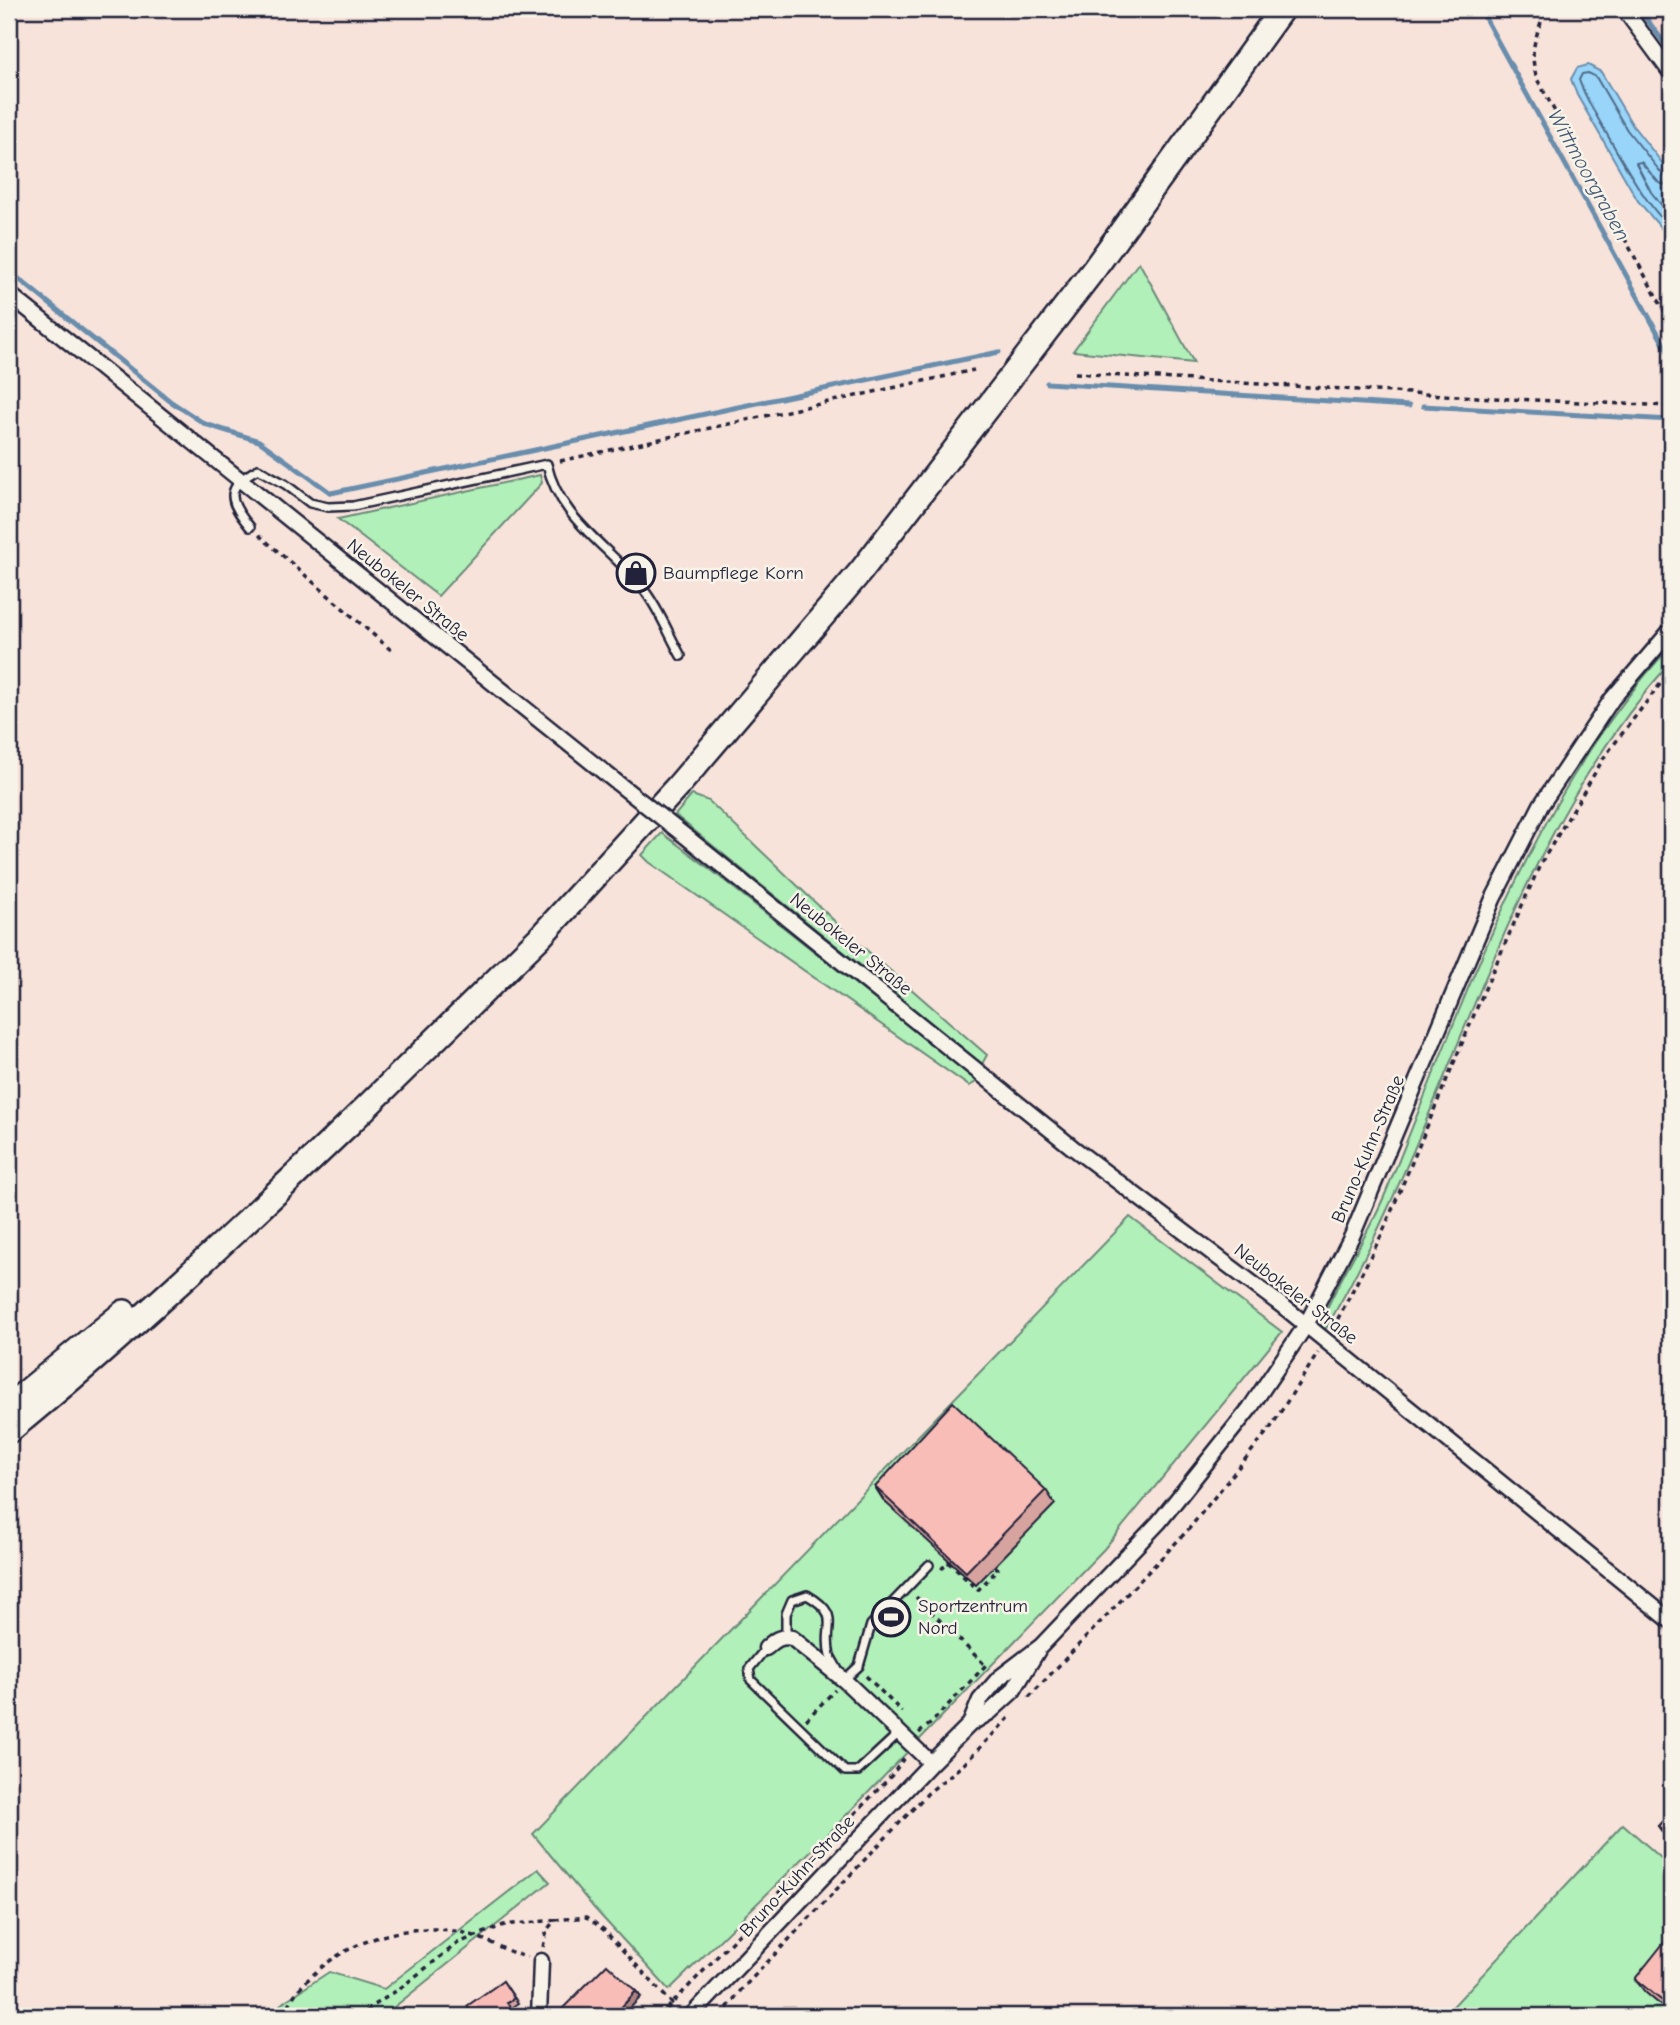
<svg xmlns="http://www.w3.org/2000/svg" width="1680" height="2025" viewBox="0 0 1680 2025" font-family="'Comic Neue',sans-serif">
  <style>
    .built { fill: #f8d8d0 }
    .green { fill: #b1f0b8; stroke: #6a897a; stroke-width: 2 }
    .water { fill: #98d5f9; stroke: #698dad; stroke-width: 2 }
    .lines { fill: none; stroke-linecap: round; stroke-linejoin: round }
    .shore { stroke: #516a87; stroke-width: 2 }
    .stream { stroke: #698dad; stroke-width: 5 }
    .service-casing { stroke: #22223b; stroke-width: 12 }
    .minor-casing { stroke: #22223b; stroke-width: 19 }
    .primary-casing { stroke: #22223b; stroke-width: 28 }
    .trunk-casing { stroke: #22223b; stroke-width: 28 }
    .path { stroke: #22223b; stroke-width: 3.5; stroke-dasharray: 5 5; stroke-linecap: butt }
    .service { stroke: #f7f3e8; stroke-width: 7 }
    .minor { stroke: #f7f3e8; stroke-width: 14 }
    .primary { stroke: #f7f3e8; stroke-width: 23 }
    .trunk { stroke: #f7f3e8; stroke-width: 23 }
    .minor-bridge-casing { stroke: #22223b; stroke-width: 19; stroke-linecap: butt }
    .minor-bridge { stroke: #f7f3e8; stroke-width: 14 }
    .wall { fill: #d6a39e; stroke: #22223b; stroke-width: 2 }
    .shaded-wall { fill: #ae8481; stroke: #22223b; stroke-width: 2 }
    .building { fill: #f9bdb8; stroke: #22223b; stroke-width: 2 }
    .labels { text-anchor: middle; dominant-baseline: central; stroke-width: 5; stroke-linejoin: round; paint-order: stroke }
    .poi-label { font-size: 19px; fill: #22223b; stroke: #f7f3e8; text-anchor: start }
    .street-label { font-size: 19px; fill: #22223b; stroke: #f7f3e8 }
    .water-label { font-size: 21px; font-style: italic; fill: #455874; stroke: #f7f3e8 }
  </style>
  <rect width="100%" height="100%" fill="#f8e3da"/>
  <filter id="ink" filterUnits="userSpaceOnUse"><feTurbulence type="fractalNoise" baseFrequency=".0143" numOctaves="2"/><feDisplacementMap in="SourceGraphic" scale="14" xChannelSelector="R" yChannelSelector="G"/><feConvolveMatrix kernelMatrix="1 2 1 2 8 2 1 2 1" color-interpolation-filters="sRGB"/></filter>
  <g filter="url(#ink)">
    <path class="built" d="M1635,9H1671V58L1642,19Z"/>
    <path class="green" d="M1139,262L1194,363L1073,351Z
      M540,475L542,483L438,596L338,519Z
      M1671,646V662C1529,820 1475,1020 1388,1208C1369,1250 1348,1290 1325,1330L1322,1327L1324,1315C1342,1273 1368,1235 1386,1192C1464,1004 1529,798 1671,646Z
      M692,795L709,801L847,933L987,1055L982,1064L675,815Z
      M662,833L701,862L978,1081L969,1086L649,862L642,855Z
      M1130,1217L1282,1332L1104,1549L830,1832L669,1990L594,1908L533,1834Z
      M1623,1824L1671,1867V1944L1635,1981L1671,2010V2016H1444Z
      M538,1869L550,1882L383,2016H267L285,2001L329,1972L384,1989Z"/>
    <path class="water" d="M1588,65L1601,72L1633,126L1671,174V240L1638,201L1577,95L1571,79L1577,68Z"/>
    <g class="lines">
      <path class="shore" d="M1671,178L1663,175L1627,130L1596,77L1588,73L1582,74L1579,80C1585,97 1595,113 1604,129C1624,164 1643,200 1671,229
        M1671,186L1659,183L1641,162L1636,163L1651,192L1671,217"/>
      <path class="stream" d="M1480,9L1671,357
        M1639,9L1671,52
        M9,271L170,401L205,424L259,441L331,493L999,352
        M1047,383L1409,406
        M1423,406L1671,420"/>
      <defs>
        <path id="service" d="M250,527C227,500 225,486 258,469L285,484L310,503L328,507L353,506L547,464C559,520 611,547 644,590C659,609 669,635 681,656
          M786,1636V1614L792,1600L807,1595C844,1616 822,1627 830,1655C832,1660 836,1665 838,1670
          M766,1648L749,1669L751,1680L845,1771H858L899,1733
          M844,1680L859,1666L871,1625L929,1565"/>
        <path id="minor" d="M1624,9L1671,73
          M9,294L615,781
          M689,839L1072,1147L1289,1311L1671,1621
          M766,1648C775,1640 781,1635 792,1638L844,1680L931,1763
          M970,1724L980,1700L999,1678L1041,1646L1159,1522L1250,1408L1306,1325L1352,1236L1493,899L1541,805L1612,699L1671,630
          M539,2016L541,1961
          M691,2016L931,1763L970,1724L990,1712L1013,1691L1038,1650"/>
        <path id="primary" d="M349,1124L541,936L678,786L861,571L1095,268L1282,9"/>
        <path id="trunk" d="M9,1406L124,1312
          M9,1431C127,1335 239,1229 349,1124"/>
      </defs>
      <use href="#service" class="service-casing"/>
      <use href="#minor" class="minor-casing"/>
      <use href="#primary" class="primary-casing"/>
      <use href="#trunk" class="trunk-casing"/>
      <path class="path" d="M1541,22C1533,45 1530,55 1537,79L1671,323
        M1075,373L1510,399L1671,406
        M560,461L974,370
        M259,535L392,651
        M1333,1328L1381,1236L1484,991L1540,865L1605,756L1671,670
        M941,1567L943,1568L948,1562L978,1590L998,1569L995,1566
        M916,1597L985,1665
        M866,1676L902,1712
        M1029,1697L1188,1530L1271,1427L1318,1353
        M806,1720L835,1690
        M919,1733L930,1724L986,1665
        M543,1947L547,1930L555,1920L587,1917L604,1930L677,2009
        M287,2016C288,1998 302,1985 315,1973C355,1936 424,1917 477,1937C494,1943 509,1953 527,1957
        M358,2016L399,1989L458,1943L504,1925L555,1920
        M660,2016L892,1775L904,1758
        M721,2016L741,1990L928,1793L964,1764L1009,1718"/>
      <use href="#service" class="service"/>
      <use href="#minor" class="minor"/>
      <use href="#primary" class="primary"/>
      <use href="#trunk" class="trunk"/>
      <defs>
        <path id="minor-bridge" d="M615,781L689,839"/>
      </defs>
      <use href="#minor-bridge" class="minor-bridge-casing"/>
      <use href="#minor-bridge" class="minor-bridge"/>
    </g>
    <path class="wall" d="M875,1487L1046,1490L1055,1504L976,1585L884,1501Z
      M1671,1812V1842L1665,1836L1658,1826Z
      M1671,1935V2014L1645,1992L1635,1979Z
      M503,1981L518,2003L511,2008L517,2016H465Z"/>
    <path class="shaded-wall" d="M636,1991L641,1997L622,2016H619L616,2013Z"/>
    <path class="building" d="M953,1402L1046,1490L966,1572L875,1487Z
      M1671,1812V1838L1658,1826Z
      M1670,1935H1671V2008L1635,1979Z
      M607,1964L636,1991L616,2013L620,2016H569L562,2009Z
      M503,1981L514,1998L507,2003L517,2016H465L471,2012L467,2006Z"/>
  </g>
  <defs>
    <symbol id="shop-ring" viewBox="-11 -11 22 22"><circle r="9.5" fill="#f7f3e8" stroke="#22223b" stroke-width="1.5"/><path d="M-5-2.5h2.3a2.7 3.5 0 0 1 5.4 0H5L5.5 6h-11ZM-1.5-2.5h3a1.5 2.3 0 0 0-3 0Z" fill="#22223b"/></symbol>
    <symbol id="stadium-ring" viewBox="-11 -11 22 22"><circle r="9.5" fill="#f7f3e8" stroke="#22223b" stroke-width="1.5"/><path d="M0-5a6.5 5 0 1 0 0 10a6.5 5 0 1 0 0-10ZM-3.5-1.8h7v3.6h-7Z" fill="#22223b"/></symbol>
  </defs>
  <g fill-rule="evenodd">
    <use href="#shop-ring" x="614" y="551" width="44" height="44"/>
    <use href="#stadium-ring" x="869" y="1595" width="44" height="44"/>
  </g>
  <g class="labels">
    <g class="poi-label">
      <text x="663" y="573">Baumpflege Korn</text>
      <text x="918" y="1606">Sportzentrum<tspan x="918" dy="22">Nord</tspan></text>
    </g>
    <g class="street-label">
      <text transform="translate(408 590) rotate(39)">Neubokeler Straße</text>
      <text transform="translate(851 944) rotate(39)">Neubokeler Straße</text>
      <text transform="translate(1368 1149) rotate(-67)">Bruno-Kuhn-Straße</text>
      <text transform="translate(1296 1294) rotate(38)">Neubokeler Straße</text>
      <text transform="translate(797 1876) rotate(-47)">Bruno-Kuhn-Straße</text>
    </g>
    <g class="water-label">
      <text transform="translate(1589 175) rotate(61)">Wittmoorgraben</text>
    </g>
  </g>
  <rect width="1680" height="2025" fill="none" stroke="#f7f3e8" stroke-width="35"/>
  <rect x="18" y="18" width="1645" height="1990" fill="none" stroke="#22223b" stroke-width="2.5" filter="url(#ink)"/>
</svg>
